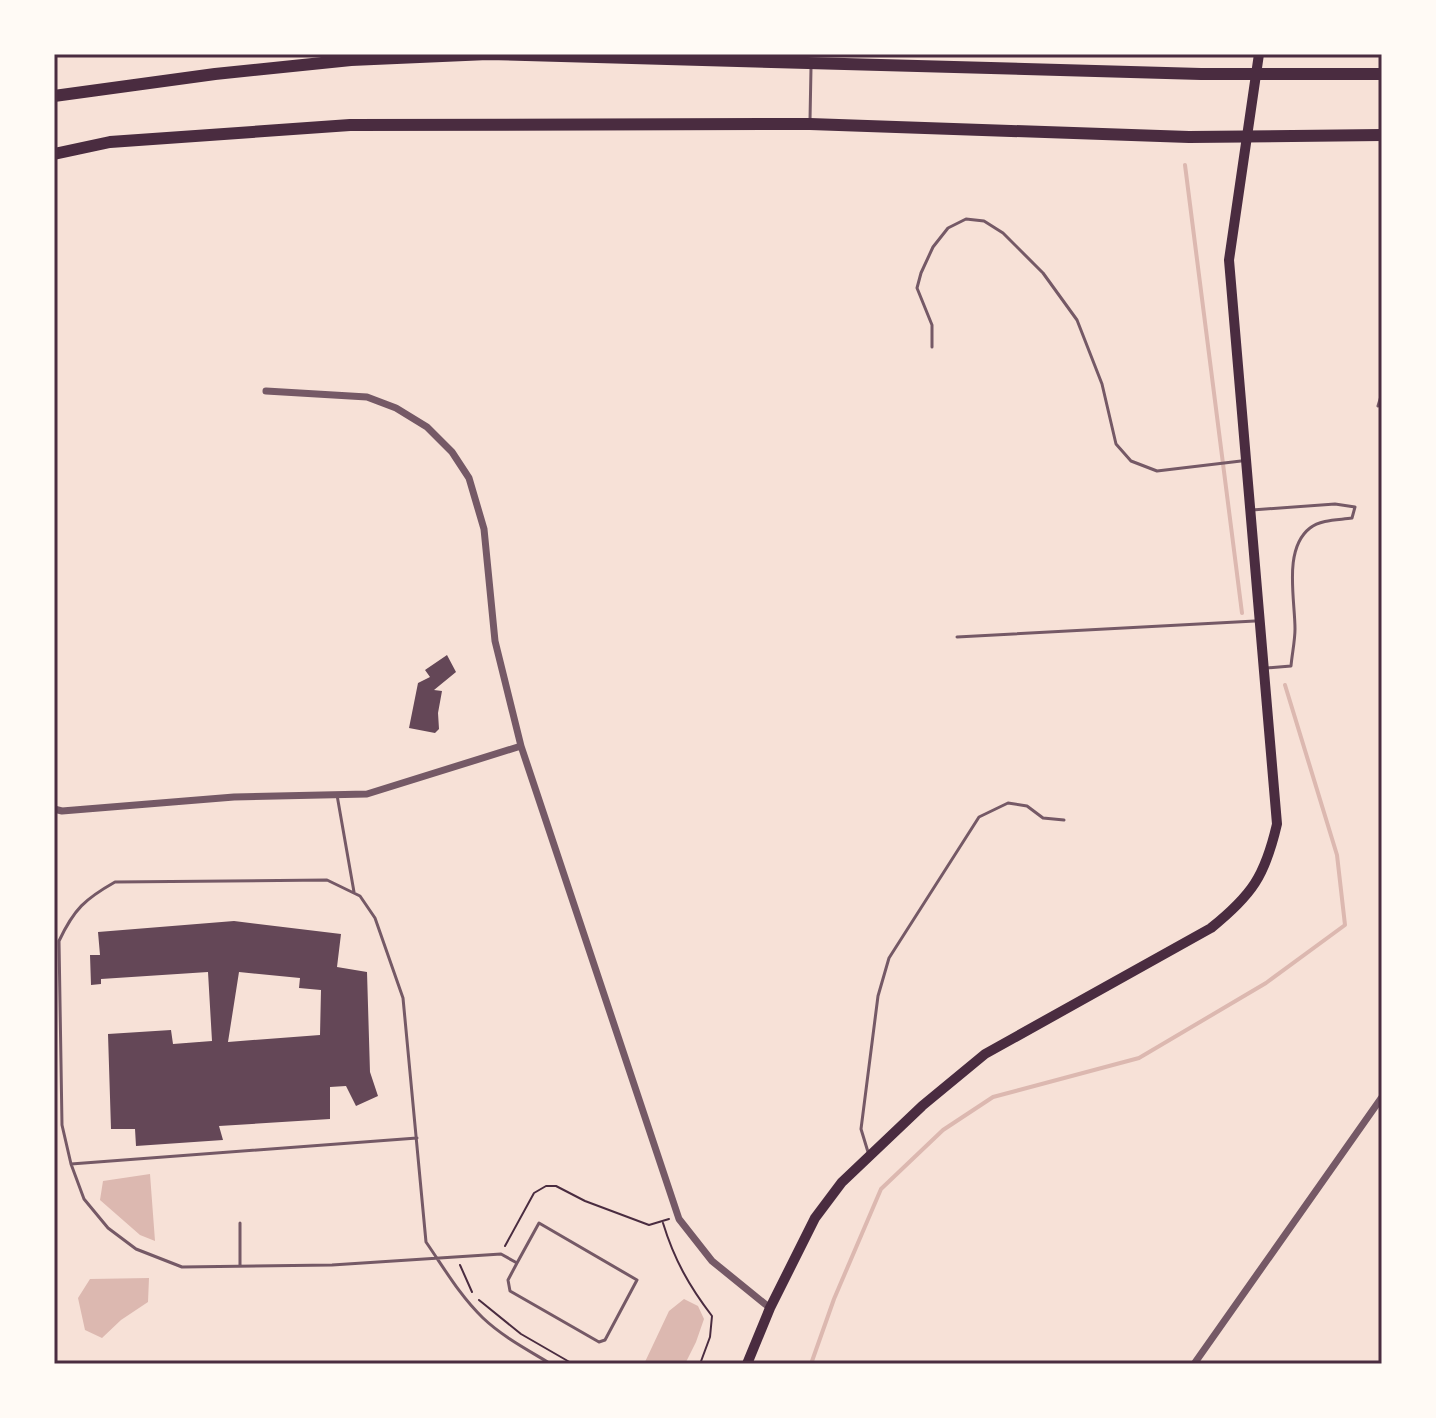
<svg xmlns="http://www.w3.org/2000/svg" width="1436" height="1418" viewBox="0 0 1436 1418" font-family="Barlow,sans-serif">
  <style>
    .water { fill: #dcb8b0 }
    .lines { fill: none; stroke-linecap: round; stroke-linejoin: round }
    .stream { stroke: #dcb8b0; stroke-width: 4 }
    .building { fill: #644757; fill-rule: evenodd }
    .path { stroke: #4a2c40; stroke-width: 2 }
    .service { stroke: #755966; stroke-width: 3 }
    .minor { stroke: #755966; stroke-width: 7 }
    .primary { stroke: #4a2c40; stroke-width: 10 }
    .motorway { stroke: #4a2c40; stroke-width: 12 }
    .neatline { fill: none; stroke: #4a2c40; stroke-width: 3 }
  </style>
  <rect width="100%" height="100%" fill="#f7e1d7"/>
  <path class="water" d="M150,1174L155,1241L140,1235L100,1200L103,1181Z
    M149,1278L148,1302L121,1320L102,1338L85,1330L78,1298L90,1279Z
    M684,1299L698,1306L704,1319L696,1342L685,1364H644L669,1311Z"/>
  <g class="lines">
    <path class="stream" d="M1185,165L1242,613
      M811,1364L834,1299L881,1189L943,1130L993,1097L1139,1058L1266,983L1345,925L1337,855L1285,685"/>
  </g>
  <path class="building" d="M447,655L456,672L434,690L442,691L438,713L439,729L435,733L409,728L418,683L430,677L425,670Z
    M234,921L341,934L337,967L367,972L370,1072L378,1096L356,1106L346,1086L330,1087V1119L219,1126L223,1140L136,1146L135,1129H111L108,1034L171,1030L173,1044L212,1041L208,972L101,979V984L91,985L90,955H100L98,932ZM239,972L300,978L299,988L321,990L320,1035L228,1042Z"/>
  <g class="lines">
    <path class="path" d="M663,1223C674,1259 689,1286 712,1316L710,1337L700,1364
      M505,1246L534,1193L546,1186H556L585,1201L649,1225L669,1219
      M460,1265L472,1292
      M479,1300L521,1334L573,1364"/>
    <path class="service" d="M810,120L811,68
      M932,347V325L917,288L921,273L933,247L948,228L966,219L984,221L1003,233L1043,273L1077,320L1102,384L1116,444L1131,461L1157,471L1241,461
      M1378,406L1382,393
      M1252,510L1335,504L1355,507L1352,518C1340,520 1321,519 1310,528C1283,549 1295,599 1295,629C1295,641 1292,654 1291,666L1267,668
      M957,637L1255,621
      M337,795L354,892
      M868,1152L861,1129L878,996L889,958L979,817L1008,803L1027,806L1043,818L1064,820
      M71,1164L417,1138
      M240,1223V1266
      M517,1263L539,1223L637,1280L605,1340L599,1342L510,1291L508,1280L517,1263L501,1254L332,1265L182,1267L136,1249L108,1228L84,1199L71,1164L62,1125L59,941C74,909 85,899 115,882L327,880L360,896L375,918L403,998L426,1242C444,1268 460,1296 483,1318C503,1337 528,1350 551,1364"/>
    <path class="minor" d="M266,391L367,397L396,408L427,427L452,452L469,478L484,529L495,641L521,746L679,1219L712,1261L770,1308
      M54,809L62,811L234,797L367,794L521,746
      M1194,1364L1382,1097"/>
    <path class="primary" d="M747,1364L770,1308L815,1218L842,1182L922,1106L985,1054L1211,928C1252,895 1265,876 1277,824L1229,260L1259,54"/>
    <path class="motorway" d="M54,96L215,74L351,60L488,54L1201,74H1382
      M54,154L110,142L350,125L810,124L1189,137L1382,135"/>
  </g>
  <rect width="1436" height="1418" fill="none" stroke="#fffaf5" stroke-width="112"/>
  <rect x="56" y="56" width="1324" height="1306" class="neatline"/>
</svg>
